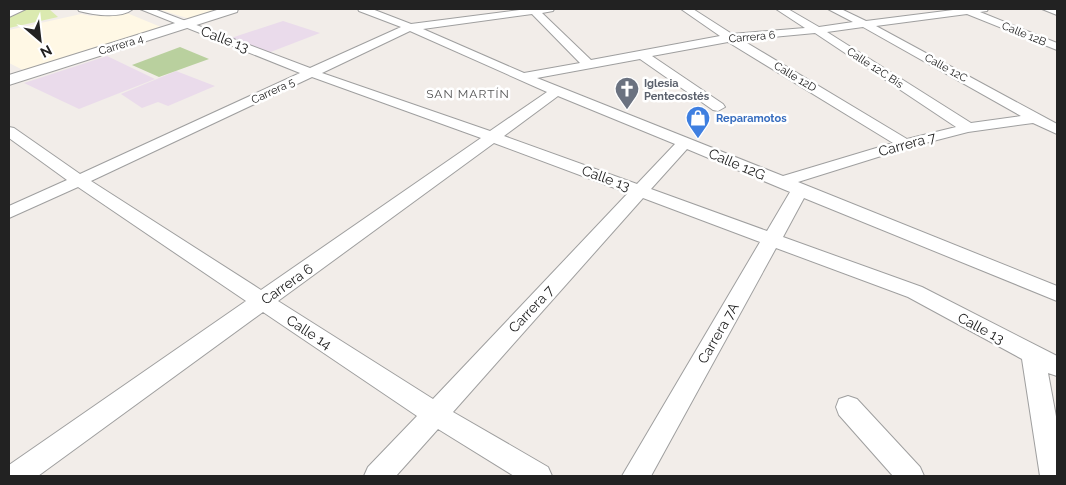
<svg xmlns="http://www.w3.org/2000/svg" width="1066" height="485" viewBox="0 0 1066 485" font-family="Raleway,sans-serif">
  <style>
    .industrial { fill: #eadbeb }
    .education { fill: #fff8e5 }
    .grass { fill: #dbeab0 }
    .forest { fill: #b9d09e }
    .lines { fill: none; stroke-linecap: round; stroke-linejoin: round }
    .minor-casing { stroke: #9f9f9f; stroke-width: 2 }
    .tertiary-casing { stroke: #9f9f9f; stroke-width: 2 }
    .minor { fill: #fff; fill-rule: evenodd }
    .tertiary { fill: #fff; fill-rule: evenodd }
    .labels { text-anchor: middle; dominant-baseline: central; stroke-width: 5; stroke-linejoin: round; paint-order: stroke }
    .far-street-label { font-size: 11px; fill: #222; stroke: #fff }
    .far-worship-label { font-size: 11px; font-weight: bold; fill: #5b616d; stroke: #fff; text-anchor: start }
    .far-shop-label { font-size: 11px; font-weight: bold; fill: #366cbe; stroke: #fff; text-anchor: start }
    .far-neighbourhood-label { font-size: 12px; letter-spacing: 1px; fill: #555; stroke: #fff }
    .street-label { font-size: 14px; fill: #222; stroke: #fff }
  </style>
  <rect width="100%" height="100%" fill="#f2ede9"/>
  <path class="industrial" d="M283,21L320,33L268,53L228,39Z
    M107,56L155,79L79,109L24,83Z
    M176,71L215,86L168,106L158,102L142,108L121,94Z"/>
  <path class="education" d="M158,9H218L190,19Z
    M122,11L161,27L23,70L9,63V30L81,14L91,16Z"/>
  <path class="grass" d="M9,9H49L58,17L9,28Z"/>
  <path class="forest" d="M180,47L209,59L159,77L132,65Z"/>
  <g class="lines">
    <defs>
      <path id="minor" d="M13,9H26L9,17V10Z
        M78,9H133C121,19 94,15 79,11Z
        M140,9H154L310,68L401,27L359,11L358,9H372L411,24L527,9H554L553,11L542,13L591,60L720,36L681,9H693L732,34L805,28L776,9H788L819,27L853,22L828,9H841L866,21L961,9H988L987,11L980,12L1057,43V50L967,14L876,26L1057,124V134L1033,123L968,132L910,147L798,182L1057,286V301L804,198L783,237L922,287L1057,356V376L1048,373L1057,422V476H1040L1022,359L908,297L776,248L651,476H622L760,242L643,198L453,412L548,467L552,476H514L438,429L396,476H364L368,467L417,416L263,312L38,476H9V465L246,301L78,187L9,218V206L67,180L9,138V127L14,128L80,174L300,73ZM532,14L580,63L524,73L423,29ZM863,27L1021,116L971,123L827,32ZM410,31L547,92L490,131L322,73ZM815,33L956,127L907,139L742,40ZM728,42L893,143L783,176L537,78L640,59L713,110L718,111L725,107L723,104L652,56ZM312,77L481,138L261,290L91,181ZM558,96L675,144L637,184L504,136ZM494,143L628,193L433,399L278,301ZM687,149L790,192L767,231L651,189Z
        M1042,9H1057V15Z
        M848,396L857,399L920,467L924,476H893L839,415L836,407L839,399Z"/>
      <path id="tertiary" d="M220,9H238L237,12L9,85V75Z"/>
    </defs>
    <use href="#minor" class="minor-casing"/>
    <use href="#tertiary" class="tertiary-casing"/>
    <use href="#minor" class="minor"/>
    <use href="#tertiary" class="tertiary"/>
  </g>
  <defs>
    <symbol id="church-pin" viewBox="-11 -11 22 30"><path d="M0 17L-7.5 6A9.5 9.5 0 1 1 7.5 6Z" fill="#6b7280" stroke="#fff"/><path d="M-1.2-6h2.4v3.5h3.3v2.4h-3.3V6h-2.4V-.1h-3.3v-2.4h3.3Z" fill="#fff"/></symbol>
    <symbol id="shop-pin" viewBox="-11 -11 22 30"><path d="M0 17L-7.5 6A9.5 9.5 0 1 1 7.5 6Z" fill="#3f7fe0" stroke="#fff"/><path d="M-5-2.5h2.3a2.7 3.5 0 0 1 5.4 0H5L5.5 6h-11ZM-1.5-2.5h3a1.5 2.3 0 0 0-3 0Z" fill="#fff"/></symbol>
  </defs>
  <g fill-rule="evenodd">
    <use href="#church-pin" x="613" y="75" width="28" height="38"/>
    <use href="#shop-pin" x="684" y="104" width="28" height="38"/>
  </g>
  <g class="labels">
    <g class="far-street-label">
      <text transform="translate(1024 34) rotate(22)">Calle 12B</text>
      <text transform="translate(752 37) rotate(-5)">Carrera 6</text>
      <text transform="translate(121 45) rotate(-17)">Carrera 4</text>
      <text transform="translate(875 68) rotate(33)">Calle 12C Bis</text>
      <text transform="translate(946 68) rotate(29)">Calle 12C</text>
      <text transform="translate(795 77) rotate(31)">Calle 12D</text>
      <text transform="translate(273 91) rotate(-25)">Carrera 5</text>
    </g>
    <g class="far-worship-label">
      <text x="644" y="83">Iglesia<tspan x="644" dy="13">Pentecostés</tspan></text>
    </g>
    <g class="far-shop-label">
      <text x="716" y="118">Reparamotos</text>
    </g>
    <g class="far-neighbourhood-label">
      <text x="468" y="94">SAN MARTÍN</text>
    </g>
    <g class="street-label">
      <text transform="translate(225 39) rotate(21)">Calle 13</text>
      <text transform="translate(907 144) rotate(-15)">Carrera 7</text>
      <text transform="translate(737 164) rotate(23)">Calle 12G</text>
      <text transform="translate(606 178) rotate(20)">Calle 13</text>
      <text transform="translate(287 284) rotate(-35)">Carrera 6</text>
      <text transform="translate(531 309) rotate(-47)">Carrera 7</text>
      <text transform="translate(981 328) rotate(28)">Calle 13</text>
      <text transform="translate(309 332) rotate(33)">Calle 14</text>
      <text transform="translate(718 333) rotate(-60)">Carrera 7A</text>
    </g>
  </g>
  <rect width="1066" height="485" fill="none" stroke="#222222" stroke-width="20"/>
  <g transform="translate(40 40) rotate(152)" stroke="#ffffff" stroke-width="4" paint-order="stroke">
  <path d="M0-4L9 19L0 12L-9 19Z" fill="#222222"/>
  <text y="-8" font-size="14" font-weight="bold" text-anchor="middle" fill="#222222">N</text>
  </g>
</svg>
